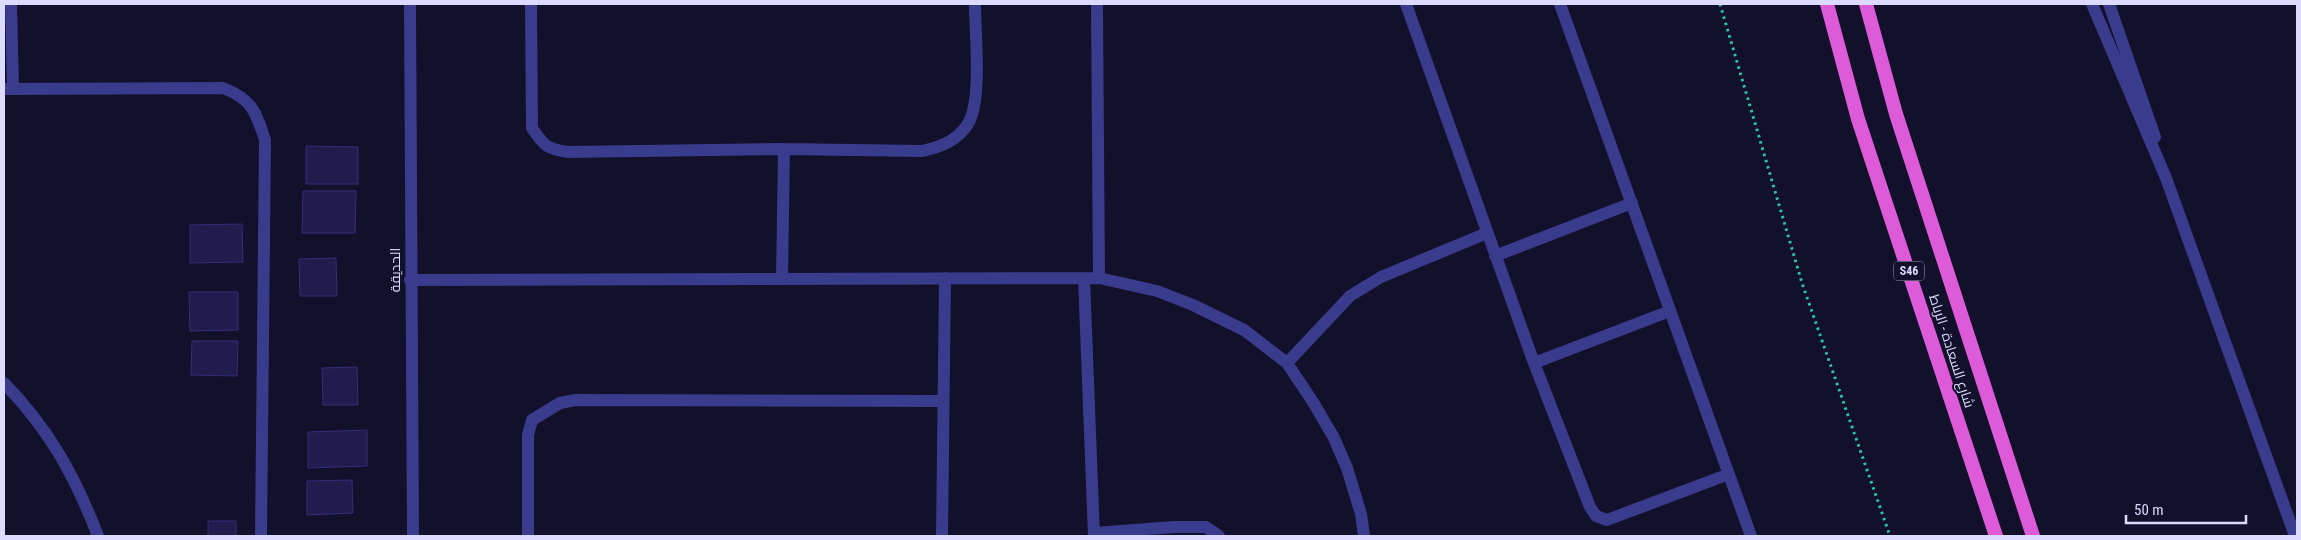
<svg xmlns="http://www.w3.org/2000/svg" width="2301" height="540" viewBox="0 0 2301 540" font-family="'Roboto Condensed',Cairo,sans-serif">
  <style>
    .building { fill: #221b4d; stroke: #372c7a }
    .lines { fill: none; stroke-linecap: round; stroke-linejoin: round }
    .path { stroke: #2bc2b0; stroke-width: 3; stroke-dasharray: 2.5 4; stroke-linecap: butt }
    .minor { stroke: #393b8c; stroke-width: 12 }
    .tertiary { stroke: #393b8c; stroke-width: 12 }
    .trunk { stroke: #dd5bd8; stroke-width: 14 }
    .labels { text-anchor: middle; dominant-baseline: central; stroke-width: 4; stroke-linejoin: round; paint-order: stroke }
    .shield { fill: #13102b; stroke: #a09dbf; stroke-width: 1 }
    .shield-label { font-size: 12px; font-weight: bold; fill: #dcdaff }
    .street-label { font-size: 14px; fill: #dcdaff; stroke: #13102b }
  </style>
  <rect width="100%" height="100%" fill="#13102b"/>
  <path class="building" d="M306,146L358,147V184H306Z
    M303,191H356L355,233H302Z
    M242,224L243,262L190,263V225Z
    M336,258L337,296H300L299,259Z
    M189,292H238V330L190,331Z
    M192,341H238L237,376L191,375Z
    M357,367L358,405H323L322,368Z
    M367,430V466L308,468V432Z
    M352,480L353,513L307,515V481Z
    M208,521H236V536H208Z"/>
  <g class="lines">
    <path class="path" d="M1720,4L1802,283L1890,536"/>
    <path class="minor" d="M11,4L13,89
      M410,4L413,536
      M531,4L532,128C544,146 547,149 568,152L784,149L922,151C941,147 959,140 969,122C982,97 975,33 975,4
      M1097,4L1099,278
      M1406,4L1534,363L1590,507L1596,516L1607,520L1729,474
      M4,89L223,88C252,99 256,112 265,140L261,536
      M1495,256L1632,203
      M1084,278L1094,536
      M782,279L784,149
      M410,280L1099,278L1157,291L1193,305L1244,330L1287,363L1313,402L1334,438L1347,468L1361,514L1364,536
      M1287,363L1350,296L1381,277L1487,233
      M1534,363L1670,311
      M4,383C49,429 75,476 98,536
      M1094,533L1174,527H1206L1219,536
      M528,536V435L532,420L560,403L575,400L942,401
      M942,536L945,278"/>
    <path class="tertiary" d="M1560,4L1751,536
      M2092,4L2166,178L2295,536
      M2109,4L2155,137"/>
    <path class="trunk" d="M1827,4L1858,119L1996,536
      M1866,4L1896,114L2033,536"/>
  </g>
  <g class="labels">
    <rect class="shield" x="1894" y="261.5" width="30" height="19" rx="4"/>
    <g class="shield-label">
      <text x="1909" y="271">S46</text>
    </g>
    <g class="street-label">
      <text transform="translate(395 270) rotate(-90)">الحديقة</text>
      <text transform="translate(1952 351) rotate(72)">شارع السعادة - الرباط</text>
    </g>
  </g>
  <rect width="2301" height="540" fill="none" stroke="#dcdaff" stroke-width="10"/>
  <path d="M2126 515v8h120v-8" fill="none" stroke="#dcdaff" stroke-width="2.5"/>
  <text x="2134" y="515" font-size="15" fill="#dcdaff" stroke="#13102b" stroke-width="4" paint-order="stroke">50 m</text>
</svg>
